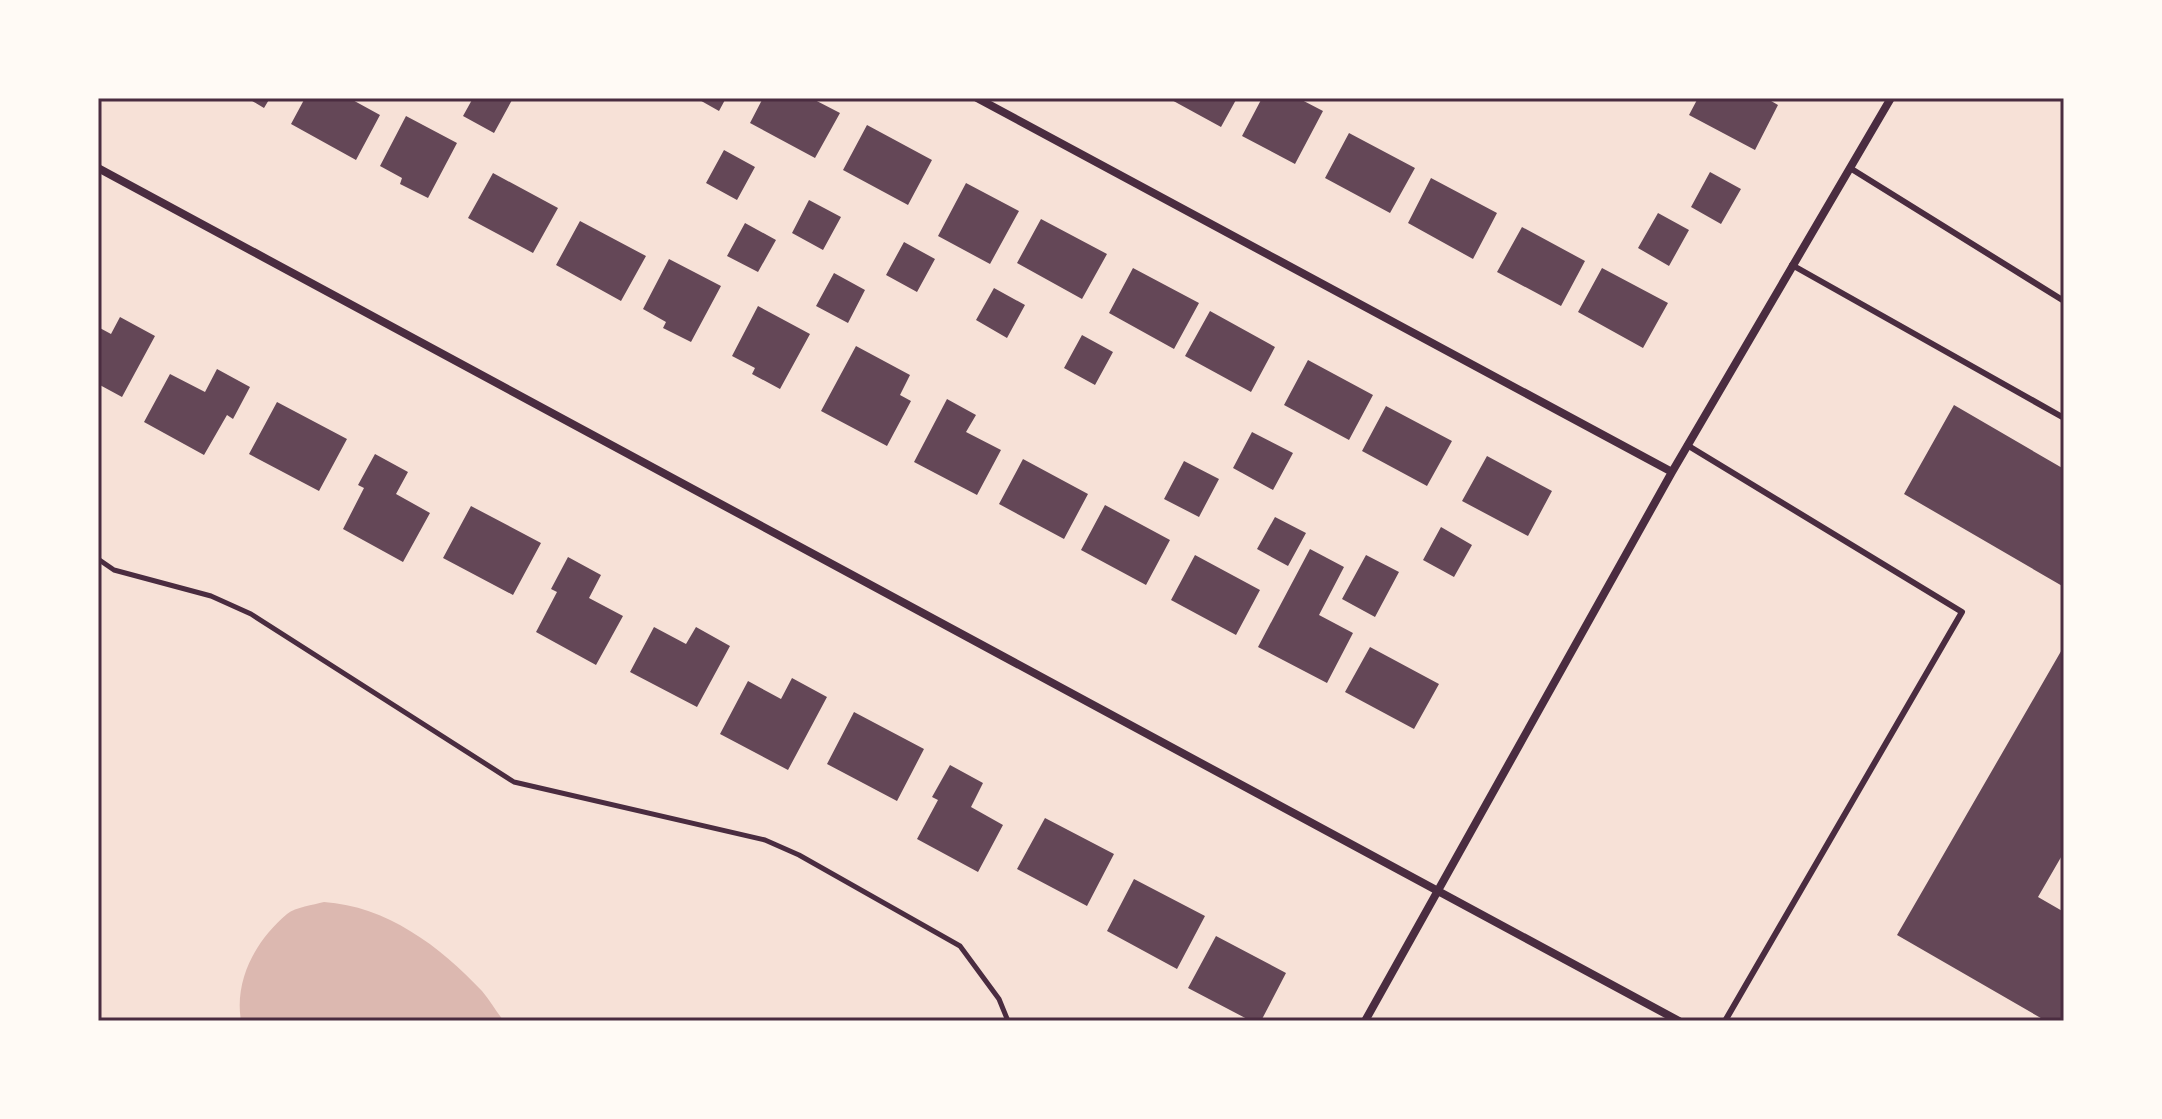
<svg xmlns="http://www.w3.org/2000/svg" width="2162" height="1119" viewBox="0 0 2162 1119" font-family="Mulish,sans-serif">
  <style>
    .water { fill: #dcb8b0 }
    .building { fill: #644757 }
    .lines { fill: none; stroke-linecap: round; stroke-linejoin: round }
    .path { stroke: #4a2c40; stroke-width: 5 }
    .service { stroke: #4a2c40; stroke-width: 6 }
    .minor { stroke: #4a2c40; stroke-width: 8 }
    .neatline { fill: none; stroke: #4a2c40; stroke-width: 3 }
  </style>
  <rect width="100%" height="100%" fill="#f7e1d7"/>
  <path class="water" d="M324,902C386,906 440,946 482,991C490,1000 496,1012 504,1021H241C234,980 256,940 287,914C296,907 313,905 324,902Z"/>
  <path class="building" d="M247,98H270L264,108Z
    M305,98H349L380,115L356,160L291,124Z
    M473,98L512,100L494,133L463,116Z
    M696,98H726L719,111Z
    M763,98H811L840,113L815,158L750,123Z
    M1168,98H1237L1221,127Z
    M1262,98H1298L1323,111L1295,164L1242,136Z
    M1698,98H1766L1778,105L1755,150L1689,115Z
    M406,116L457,143L428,198L400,184L402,178L380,166Z
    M867,125L932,160L908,205L843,170Z
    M1349,133L1415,168L1390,213L1325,178Z
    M724,150L755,167L737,200L706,183Z
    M1710,172L1741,189L1721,224L1691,207Z
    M493,173L558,208L533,253L468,218Z
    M1431,178L1497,213L1473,259L1408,223Z
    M966,183L1019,211L990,264L938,236Z
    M809,200L841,217L823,250L792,233Z
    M1658,213L1689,230L1669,266L1638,248Z
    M1041,219L1107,254L1082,299L1017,263Z
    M580,221L646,256L621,301L556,265Z
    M745,223L776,240L758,272L727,256Z
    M1522,227L1585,261L1561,306L1497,272Z
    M904,242L935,259L917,292L886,275Z
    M669,259L721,286L691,342L663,328L666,322L643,309Z
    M1133,268L1199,303L1174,349L1109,313Z
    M1602,268L1668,303L1643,348L1578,312Z
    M834,273L865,290L848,323L816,306Z
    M994,288L1025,305L1007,338L976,320Z
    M758,306L810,334L780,389L752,374L755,368L732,356Z
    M1210,311L1275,347L1251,392L1185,356Z
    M120,317L155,336L122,397L98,384V327L111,334Z
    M1082,335L1113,352L1095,385L1064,368Z
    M856,346L910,375L900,395L911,401L887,446L821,411Z
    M1308,360L1373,395L1349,440L1284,405Z
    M217,369L250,387L233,419L227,415L204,455L144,422L170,374L205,392Z
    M947,399L976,415L966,432L1001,450L977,495L914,462Z
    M277,402L347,439L319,491L249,454Z
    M1954,405L2064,469V587L1904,494Z
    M1386,406L1452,441L1427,486L1362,451Z
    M1252,432L1293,453L1273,490L1233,468Z
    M375,454L408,472L396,494L430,513L403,562L343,529L364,488L358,485Z
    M1487,456L1552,491L1528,536L1462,501Z
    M1023,459L1088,494L1064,539L999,504Z
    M1184,461L1219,479L1199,517L1164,499Z
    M1105,505L1170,540L1146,585L1081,550Z
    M471,506L541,543L513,595L443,558Z
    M1275,517L1306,533L1288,566L1257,549Z
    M1441,527L1472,545L1454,577L1423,560Z
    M1310,549L1344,567L1319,615L1353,633L1327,683L1258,647Z
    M1195,555L1260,590L1236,635L1171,600Z
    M1366,555L1399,572L1375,617L1342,599Z
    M568,557L601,575L589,598L623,616L596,665L536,632L557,592L551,589Z
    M654,627L686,644L696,627L730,646L697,707L630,672Z
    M2064,646V852L2038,897L2064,912V1021H2046L1897,935Z
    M1370,647L1439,684L1414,729L1345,692Z
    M792,678L827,697L788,770L720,734L748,681L781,699Z
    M854,712L924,749L897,801L827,764Z
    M950,765L983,783L971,807L1003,825L978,872L917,839L938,800L932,797Z
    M1045,818L1114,854L1087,906L1017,869Z
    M1134,879L1205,916L1177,969L1107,931Z
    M1216,936L1286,973L1261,1021H1251L1188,988Z"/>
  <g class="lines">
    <path class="path" d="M98,559L114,570L211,596L251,614L514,782L765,840L799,855L960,946L999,999L1008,1021"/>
    <path class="service" d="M1850,168L2064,301
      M1792,265L2064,418
      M1687,445L1962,612L1725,1021"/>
    <path class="minor" d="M977,98L1672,472
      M98,168L1679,1021
      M1365,1021L1672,472L1891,98"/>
  </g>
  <rect width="2162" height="1119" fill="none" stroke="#fffaf5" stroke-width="200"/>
  <rect x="100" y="100" width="1962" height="919" class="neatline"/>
</svg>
